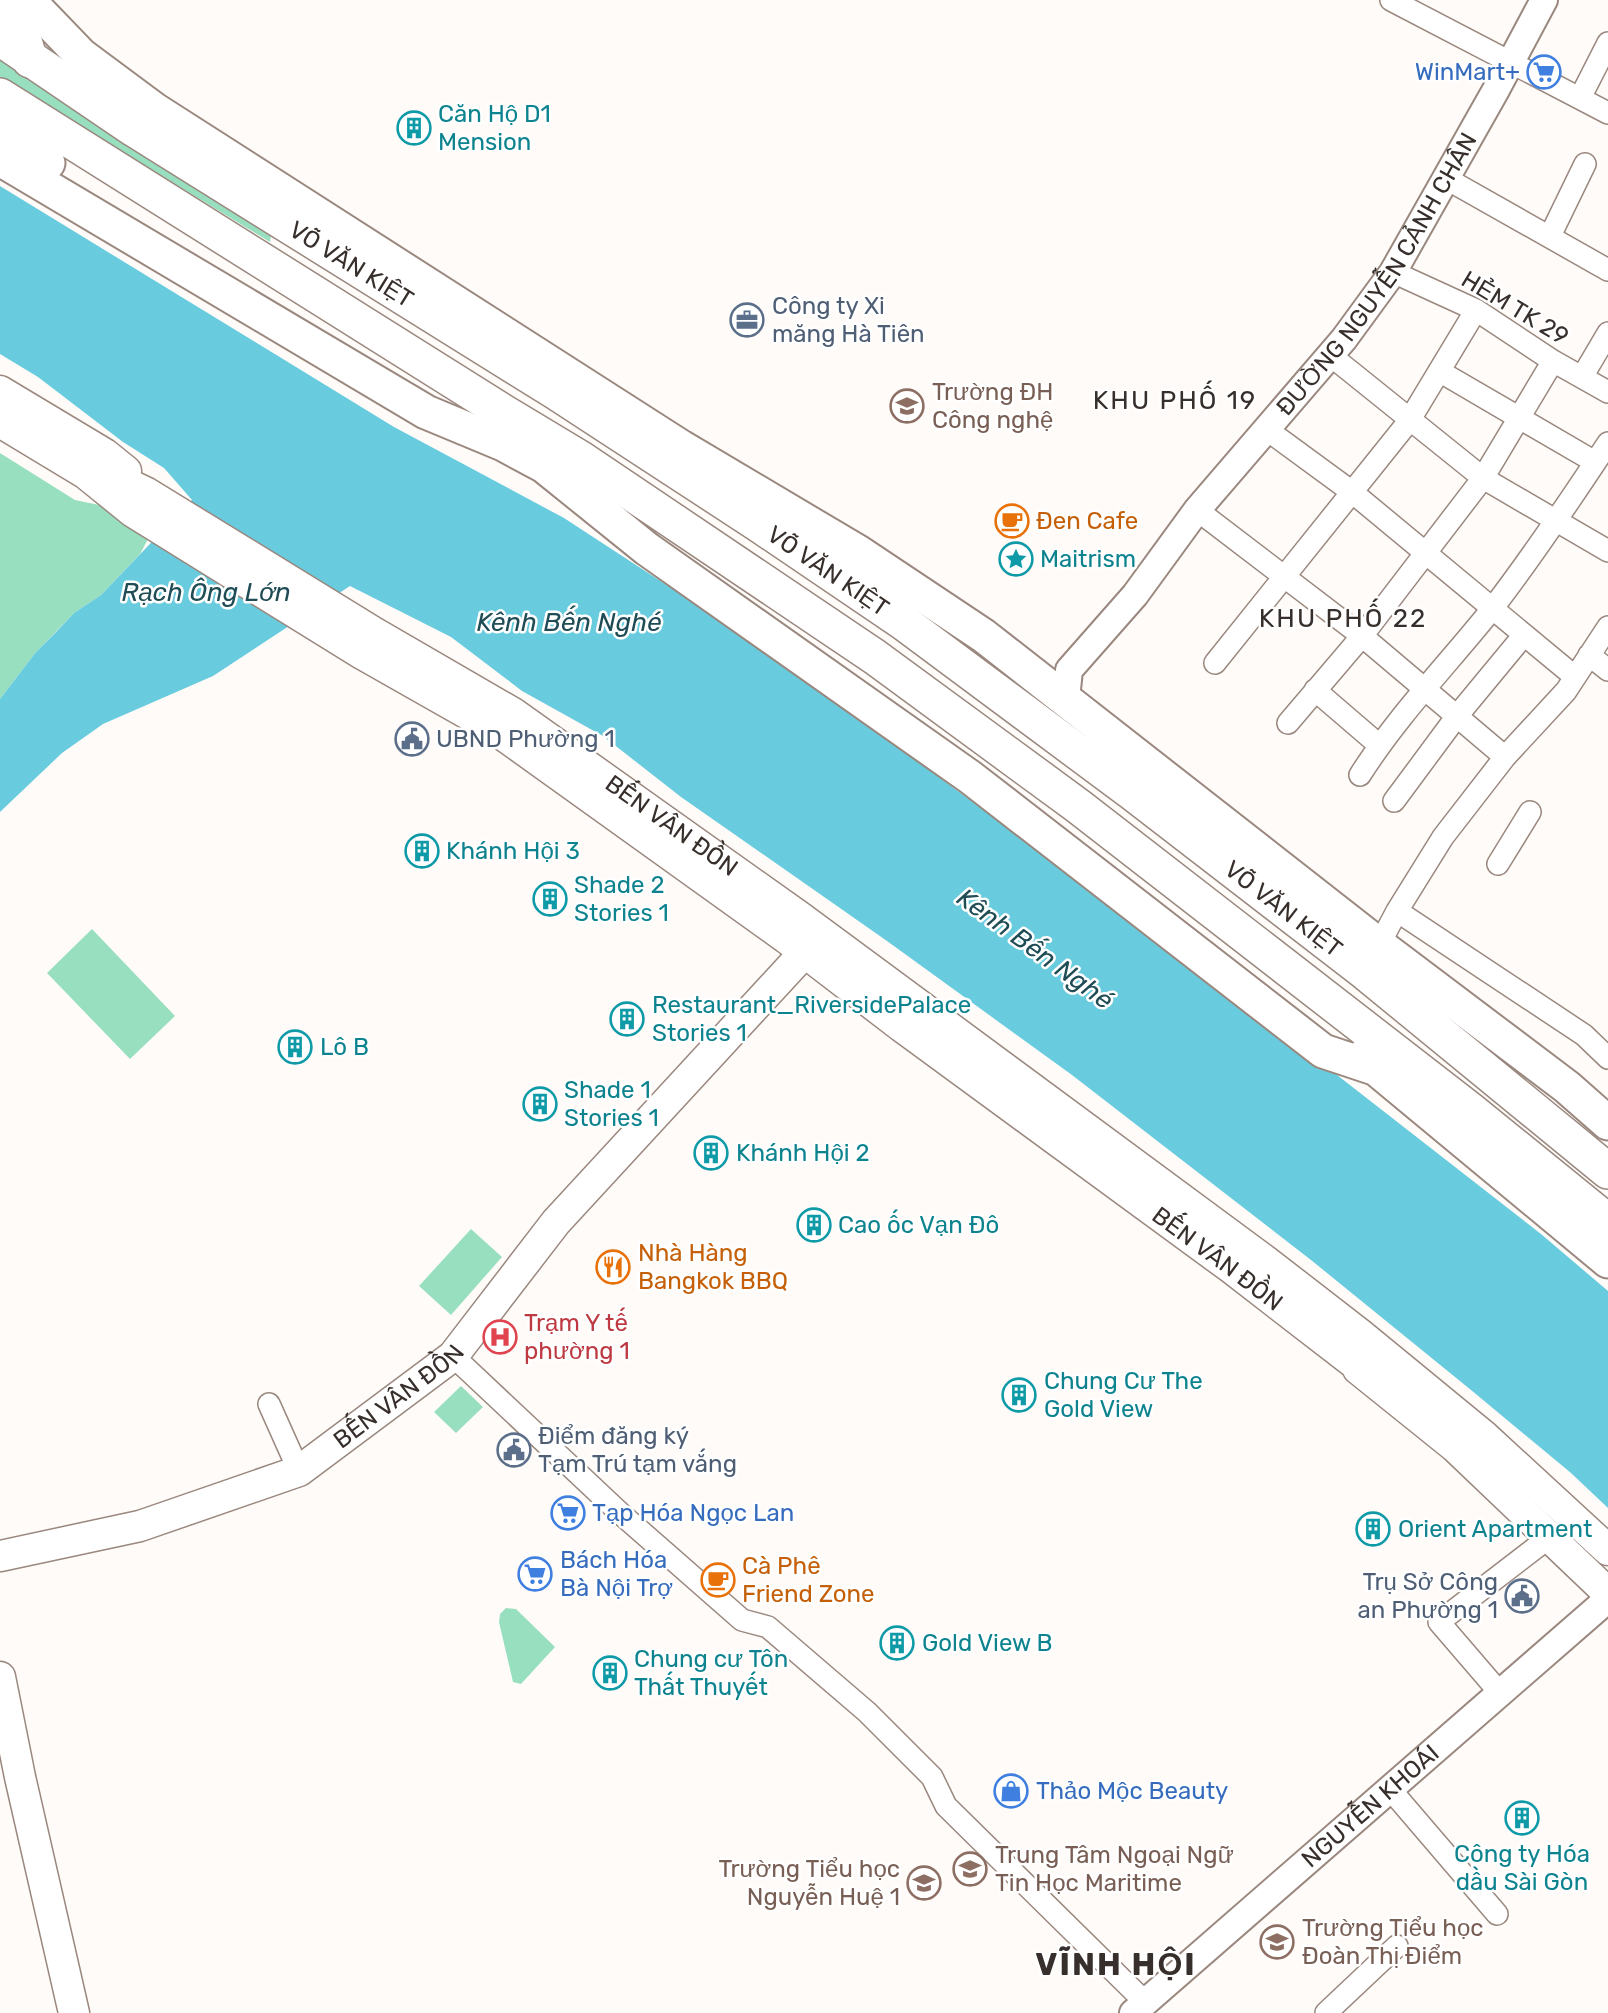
<svg xmlns="http://www.w3.org/2000/svg" width="1608" height="2013" viewBox="0 0 1608 2013" font-family="Rubik,sans-serif">
  <style>
    .green { fill: #98dfbf }
    .water { fill: #69cbde }
    .lines { fill: none; stroke-linecap: round; stroke-linejoin: round }
    .minor-casing { stroke: #9a887f; stroke-width: 24 }
    .tertiary-casing { stroke: #9a887f; stroke-width: 30 }
    .secondary-casing { stroke: #9a887f; stroke-width: 33 }
    .primary-casing { stroke: #9a887f; stroke-width: 37 }
    .trunk-casing { stroke: #9a887f; stroke-width: 38 }
    .minor { stroke: #fff; stroke-width: 21 }
    .tertiary { stroke: #fff; stroke-width: 26 }
    .secondary { stroke: #fff; stroke-width: 30 }
    .primary { stroke: #fff; stroke-width: 33 }
    .trunk { stroke: #fff; stroke-width: 35 }
    .labels { text-anchor: middle; dominant-baseline: central; stroke-width: 5; stroke-linejoin: round; paint-order: stroke }
    .shop-label { font-size: 24px; fill: #366cbe; stroke: #fff; text-anchor: start }
    .culture-label { font-size: 24px; fill: #0d838f; stroke: #fff; text-anchor: start }
    .street-label { font-size: 24px; fill: #372f2b; stroke: #fff }
    .service-label { font-size: 24px; fill: #4e5e75; stroke: #fff; text-anchor: start }
    .education-label { font-size: 24px; fill: #785e54; stroke: #fff; text-anchor: start }
    .food-label { font-size: 24px; fill: #c56008; stroke: #fff; text-anchor: start }
    .health-label { font-size: 24px; fill: #be3a42; stroke: #fff; text-anchor: start }
    .neighbourhood-label { font-size: 26px; letter-spacing: 2px; fill: #372f2b; stroke: #fff }
    .water-label { font-size: 26px; font-style: italic; fill: #204c55; stroke: #fff }
    .district-label { font-size: 32px; font-weight: bold; letter-spacing: 2px; fill: #372f2b; stroke: #fff }
  </style>
  <rect width="100%" height="100%" fill="#fffbf9"/>
  <path class="green" d="M0,58L271,235L270,242L0,77Z
    M0,453L75,500L133,512L155,526L140,554L101,595L74,613L36,652L0,699Z
    M92,929L175,1016L130,1059L47,973Z
    M471,1229L502,1257L451,1315L419,1286Z
    M461,1386L483,1407L456,1433L434,1412Z
    M506,1608L516,1609L555,1647L521,1684L513,1682L499,1622L500,1614Z"/>
  <path class="water" d="M0,186L394,427L564,518L714,616L893,743L1246,1004L1541,1234L1608,1291V1508L1571,1473L1471,1390L1311,1260L1072,1075L887,941L681,797L603,736L522,691L451,637L350,586L213,676L103,724L62,753L0,812V699L36,652L57,631L74,613L101,595L192,500L164,468L123,442L38,377L0,354Z"/>
  <g class="lines">
    <defs>
      <path id="minor" d="M1391,0L1608,113
        M1580,98L1608,43
        M1447,179L1608,270
        M1550,236L1585,164
        M1393,272L1476,310L1553,361L1608,392
        M1330,355L1483,478L1608,551
        M1439,371L1595,462
        M1582,377L1608,333
        M1266,429L1352,492L1574,676
        M1197,510L1362,636L1505,757
        M1589,655L1608,670
        M1215,663L1409,421L1476,310
        M1315,690L1379,745
        M1288,723L1362,636L1483,478L1553,361
        M1360,775C1398,715 1448,664 1492,609C1533,556 1571,499 1608,443
        M1394,801L1457,716L1524,635
        M1498,864L1530,812
        M1397,911L1584,1035L1608,1058
        M1379,945L1397,911L1443,837L1505,757L1566,691L1608,627
        M453,1356L620,1513L742,1620L768,1627L867,1712L932,1777L946,1806L1145,2002
        M269,1404L299,1471
        M1500,1693L1439,1622L1551,1536
        M1390,1789L1497,1914
        M1326,2013L1397,1946"/>
      <g id="tertiary">
        <path id="s1" d="M1066,699L1069,670L1135,595L1197,510L1344,339L1393,272L1497,88L1544,0"/>
        <path id="s2" d="M1133,2013L1608,1599"/>
      </g>
      <g id="secondary">
        <path d="M0,391L105,454L126,471"/>
        <path id="s3" d="M0,422L86,474L133,512L362,654L496,730L786,938L902,1027L1231,1268L1359,1367L1358,1369L1455,1447L1608,1593"/>
        <path id="s4" d="M97,469L147,493L375,633L513,713L800,917L1267,1262L1360,1334L1483,1435L1608,1550"/>
        <path id="s5" d="M0,1556L140,1526L299,1471L453,1356L556,1222L816,940"/>
        <path d="M0,1677L20,1777L74,2013"/>
      </g>
      <path id="primary" d="M28,0L81,55L155,110L681,447L858,552L984,636L1379,945L1567,1087L1608,1123
        M0,132L48,163
        M0,159L426,412L503,444L544,466L647,549L970,777L1323,1051L1380,1070
        M1362,1057L1608,1261"/>
      <g id="trunk">
        <path d="M11,0L30,60"/>
        <path id="s6" d="M0,38L134,129L556,392L757,523L903,622L1133,793L1365,972L1608,1171"/>
        <path d="M0,96L503,412L581,459L875,657L1078,806L1470,1110L1608,1222"/>
      </g>
    </defs>
    <use href="#minor" class="minor-casing"/>
    <use href="#tertiary" class="tertiary-casing"/>
    <use href="#secondary" class="secondary-casing"/>
    <use href="#primary" class="primary-casing"/>
    <use href="#trunk" class="trunk-casing"/>
    <use href="#minor" class="minor"/>
    <use href="#tertiary" class="tertiary"/>
    <use href="#secondary" class="secondary"/>
    <use href="#primary" class="primary"/>
    <use href="#trunk" class="trunk"/>
  </g>
  <defs>
    <symbol id="supermarket-ring" viewBox="-11 -11 22 22"><circle r="9.5" fill="#fff" stroke="#3f7fe0" stroke-width="1.5"/><path d="M-6-5.5h2.5l.6 2H6L4.5 2H-2.5L-4.4-4H-6ZM-1.5 3.2a1.3 1.3 0 1 0 .1 0ZM3 3.2a1.3 1.3 0 1 0 .1 0Z" fill="#3f7fe0"/></symbol>
    <symbol id="building-ring" viewBox="-11 -11 22 22"><circle r="9.5" fill="#fff" stroke="#0f9aa8" stroke-width="1.5"/><path d="M-4-6H4V6H1V3H-1V6H-4ZM-2.5-4.3h1.7v1.8h-1.7ZM.8-4.3h1.7v1.8H.8ZM-2.5-1h1.7V.8h-1.7ZM.8-1h1.7V.8H.8Z" fill="#0f9aa8"/></symbol>
    <symbol id="office-ring" viewBox="-11 -11 22 22"><circle r="9.5" fill="#fff" stroke="#5c6f8a" stroke-width="1.5"/><path d="M-6-3h4V-5.5h4V-3h4V5H-6ZM-1-4.5V-3h2v-1.5ZM-6 0V1H6V0Z" fill="#5c6f8a"/></symbol>
    <symbol id="university-ring" viewBox="-11 -11 22 22"><circle r="9.5" fill="#fff" stroke="#8d6e63" stroke-width="1.5"/><path d="M0-5L7-2L0 1L-7-2ZM-4 1L0 2.5L4 1V4Q0 6-4 4Z" fill="#8d6e63"/></symbol>
    <symbol id="cafe-ring" viewBox="-11 -11 22 22"><circle r="9.5" fill="#fff" stroke="#e8710a" stroke-width="1.5"/><path d="M-5.5-4.5H6V0H3Q3 3.5 0 3.5H-2.5Q-5.5 3.5-5.5 0ZM3-3.2v2h1.7v-2ZM-6 4.5H4V6H-6Z" fill="#e8710a"/></symbol>
    <symbol id="sight-ring" viewBox="-11 -11 22 22"><circle r="9.5" fill="#fff" stroke="#0f9aa8" stroke-width="1.5"/><path d="M0-6L1.8-2.2L6-1.7L2.9 1.2L3.7 5.4L0 3.3L-3.7 5.4L-2.9 1.2L-6-1.7L-1.8-2.2Z" fill="#0f9aa8"/></symbol>
    <symbol id="civic-ring" viewBox="-11 -11 22 22"><circle r="9.5" fill="#fff" stroke="#5c6f8a" stroke-width="1.5"/><path d="M-.6-6.5H3V-4.5H.6V-3L4-1V1h2V6H-6V1h2V-1L-.6-3ZM-1.2 2.5V6h2.4V2.5Z" fill="#5c6f8a"/></symbol>
    <symbol id="restaurant-ring" viewBox="-11 -11 22 22"><circle r="9.5" fill="#fff" stroke="#e8710a" stroke-width="1.5"/><path d="M-5-6h1v4h1v-4h1v4h1v-4h1v5L-1.5 .5V6h-2V.5L-5-1ZM5-6V6H3V1.5H1.5Q1.5-4 5-6Z" fill="#e8710a"/></symbol>
    <symbol id="hospital-ring" viewBox="-11 -11 22 22"><circle r="9.5" fill="#fff" stroke="#e0444e" stroke-width="1.5"/><path d="M-5-5h3v3.5h4V-5h3V5h-3V1.5h-4V5h-3Z" fill="#e0444e"/></symbol>
    <symbol id="shop-ring" viewBox="-11 -11 22 22"><circle r="9.5" fill="#fff" stroke="#3f7fe0" stroke-width="1.5"/><path d="M-5-2.5h2.3a2.7 3.5 0 0 1 5.4 0H5L5.5 6h-11ZM-1.5-2.5h3a1.5 2.3 0 0 0-3 0Z" fill="#3f7fe0"/></symbol>
    <symbol id="school-ring" viewBox="-11 -11 22 22"><circle r="9.5" fill="#fff" stroke="#8d6e63" stroke-width="1.5"/><path d="M0-5L7-2L0 1L-7-2ZM-4 1L0 2.5L4 1V4Q0 6-4 4Z" fill="#8d6e63"/></symbol>
  </defs>
  <g fill-rule="evenodd">
    <use href="#supermarket-ring" x="1525" y="53" width="38" height="38"/>
    <use href="#building-ring" x="395" y="109" width="38" height="38"/>
    <use href="#office-ring" x="728" y="301" width="38" height="38"/>
    <use href="#university-ring" x="888" y="387" width="38" height="38"/>
    <use href="#cafe-ring" x="993" y="502" width="38" height="38"/>
    <use href="#sight-ring" x="997" y="540" width="38" height="38"/>
    <use href="#civic-ring" x="393" y="720" width="38" height="38"/>
    <use href="#building-ring" x="403" y="832" width="38" height="38"/>
    <use href="#building-ring" x="531" y="880" width="38" height="38"/>
    <use href="#building-ring" x="608" y="1000" width="38" height="38"/>
    <use href="#building-ring" x="276" y="1028" width="38" height="38"/>
    <use href="#building-ring" x="521" y="1085" width="38" height="38"/>
    <use href="#building-ring" x="692" y="1134" width="38" height="38"/>
    <use href="#building-ring" x="795" y="1206" width="38" height="38"/>
    <use href="#restaurant-ring" x="594" y="1248" width="38" height="38"/>
    <use href="#hospital-ring" x="481" y="1318" width="38" height="38"/>
    <use href="#building-ring" x="1000" y="1376" width="38" height="38"/>
    <use href="#civic-ring" x="495" y="1431" width="38" height="38"/>
    <use href="#supermarket-ring" x="549" y="1494" width="38" height="38"/>
    <use href="#building-ring" x="1354" y="1510" width="38" height="38"/>
    <use href="#supermarket-ring" x="516" y="1555" width="38" height="38"/>
    <use href="#cafe-ring" x="699" y="1561" width="38" height="38"/>
    <use href="#civic-ring" x="1503" y="1577" width="38" height="38"/>
    <use href="#building-ring" x="878" y="1624" width="38" height="38"/>
    <use href="#building-ring" x="591" y="1654" width="38" height="38"/>
    <use href="#shop-ring" x="992" y="1772" width="38" height="38"/>
    <use href="#building-ring" x="1503" y="1799" width="38" height="38"/>
    <use href="#university-ring" x="951" y="1850" width="38" height="38"/>
    <use href="#school-ring" x="905" y="1864" width="38" height="38"/>
    <use href="#school-ring" x="1258" y="1923" width="38" height="38"/>
  </g>
  <g class="labels">
    <g class="shop-label">
      <text x="1520" y="72" text-anchor="end">WinMart+</text>
      <text x="592" y="1513">Tạp Hóa Ngọc Lan</text>
      <text x="560" y="1560">Bách Hóa<tspan x="560" dy="28">Bà Nội Trợ</tspan></text>
      <text x="1036" y="1791">Thảo Mộc Beauty</text>
    </g>
    <g class="culture-label">
      <text x="438" y="114">Căn Hộ D1<tspan x="438" dy="28">Mension</tspan></text>
      <text x="1040" y="559">Maitrism</text>
      <text x="446" y="851">Khánh Hội 3</text>
      <text x="574" y="885">Shade 2<tspan x="574" dy="28">Stories 1</tspan></text>
      <text x="652" y="1005">Restaurant_RiversidePalace<tspan x="652" dy="28">Stories 1</tspan></text>
      <text x="320" y="1047">Lô B</text>
      <text x="564" y="1090">Shade 1<tspan x="564" dy="28">Stories 1</tspan></text>
      <text x="736" y="1153">Khánh Hội 2</text>
      <text x="838" y="1225">Cao ốc Vạn Đô</text>
      <text x="1044" y="1381">Chung Cư The<tspan x="1044" dy="28">Gold View</tspan></text>
      <text x="1398" y="1529">Orient Apartment</text>
      <text x="922" y="1643">Gold View B</text>
      <text x="634" y="1659">Chung cư Tôn<tspan x="634" dy="28">Thất Thuyết</tspan></text>
      <text x="1522" y="1854" text-anchor="middle">Công ty Hóa<tspan x="1522" dy="28">dầu Sài Gòn</tspan></text>
    </g>
    <g class="street-label">
      <text stroke="none"><textPath href="#s6" startOffset="418">VÕ VĂN KIỆT</textPath></text>
      <text stroke="none"><textPath href="#s1" startOffset="532">ĐƯỜNG NGUYỄN CẢNH CHÂN</textPath></text>
      <text transform="translate(1515 308) rotate(31)">HẺM TK 29</text>
      <text stroke="none"><textPath href="#s6" startOffset="985">VÕ VĂN KIỆT</textPath></text>
      <text stroke="none"><textPath href="#s4" startOffset="677">BẾN VÂN ĐỒN</textPath></text>
      <text stroke="none"><textPath href="#s6" startOffset="1552">VÕ VĂN KIỆT</textPath></text>
      <text stroke="none"><textPath href="#s3" startOffset="1479">BẾN VÂN ĐỒN</textPath></text>
      <text stroke="none"><textPath href="#s5" startOffset="436">BẾN VÂN ĐỒN</textPath></text>
      <text stroke="none"><textPath href="#s2" startOffset="315">NGUYỄN KHOÁI</textPath></text>
    </g>
    <g class="service-label">
      <text x="772" y="306">Công ty Xi<tspan x="772" dy="28">măng Hà Tiên</tspan></text>
      <text x="436" y="739">UBND Phường 1</text>
      <text x="538" y="1436">Điểm đăng ký<tspan x="538" dy="28">Tạm Trú tạm vắng</tspan></text>
      <text x="1498" y="1582" text-anchor="end">Trụ Sở Công<tspan x="1498" dy="28">an Phường 1</tspan></text>
    </g>
    <g class="education-label">
      <text x="932" y="392">Trường ĐH<tspan x="932" dy="28">Công nghệ</tspan></text>
      <text x="995" y="1855">Trung Tâm Ngoại Ngữ<tspan x="995" dy="28">Tin Học Maritime</tspan></text>
      <text x="900" y="1869" text-anchor="end">Trường Tiểu học<tspan x="900" dy="28">Nguyễn Huệ 1</tspan></text>
      <text x="1302" y="1928">Trường Tiểu học<tspan x="1302" dy="28">Đoàn Thị Điểm</tspan></text>
    </g>
    <g class="food-label">
      <text x="1036" y="521">Đen Cafe</text>
      <text x="638" y="1253">Nhà Hàng<tspan x="638" dy="28">Bangkok BBQ</tspan></text>
      <text x="742" y="1566">Cà Phê<tspan x="742" dy="28">Friend Zone</tspan></text>
    </g>
    <g class="health-label">
      <text x="524" y="1323">Trạm Y tế<tspan x="524" dy="28">phường 1</tspan></text>
    </g>
    <g class="neighbourhood-label">
      <text x="1175" y="400">KHU PHỐ 19</text>
      <text x="1343" y="618">KHU PHỐ 22</text>
    </g>
    <g class="water-label">
      <text x="206" y="592">Rạch Ông Lớn</text>
      <text x="569" y="622">Kênh Bến Nghé</text>
      <text transform="translate(1035 949) rotate(36)">Kênh Bến Nghé</text>
    </g>
    <g class="district-label">
      <text x="1116" y="1964">VĨNH HỘI</text>
    </g>
  </g>
</svg>
